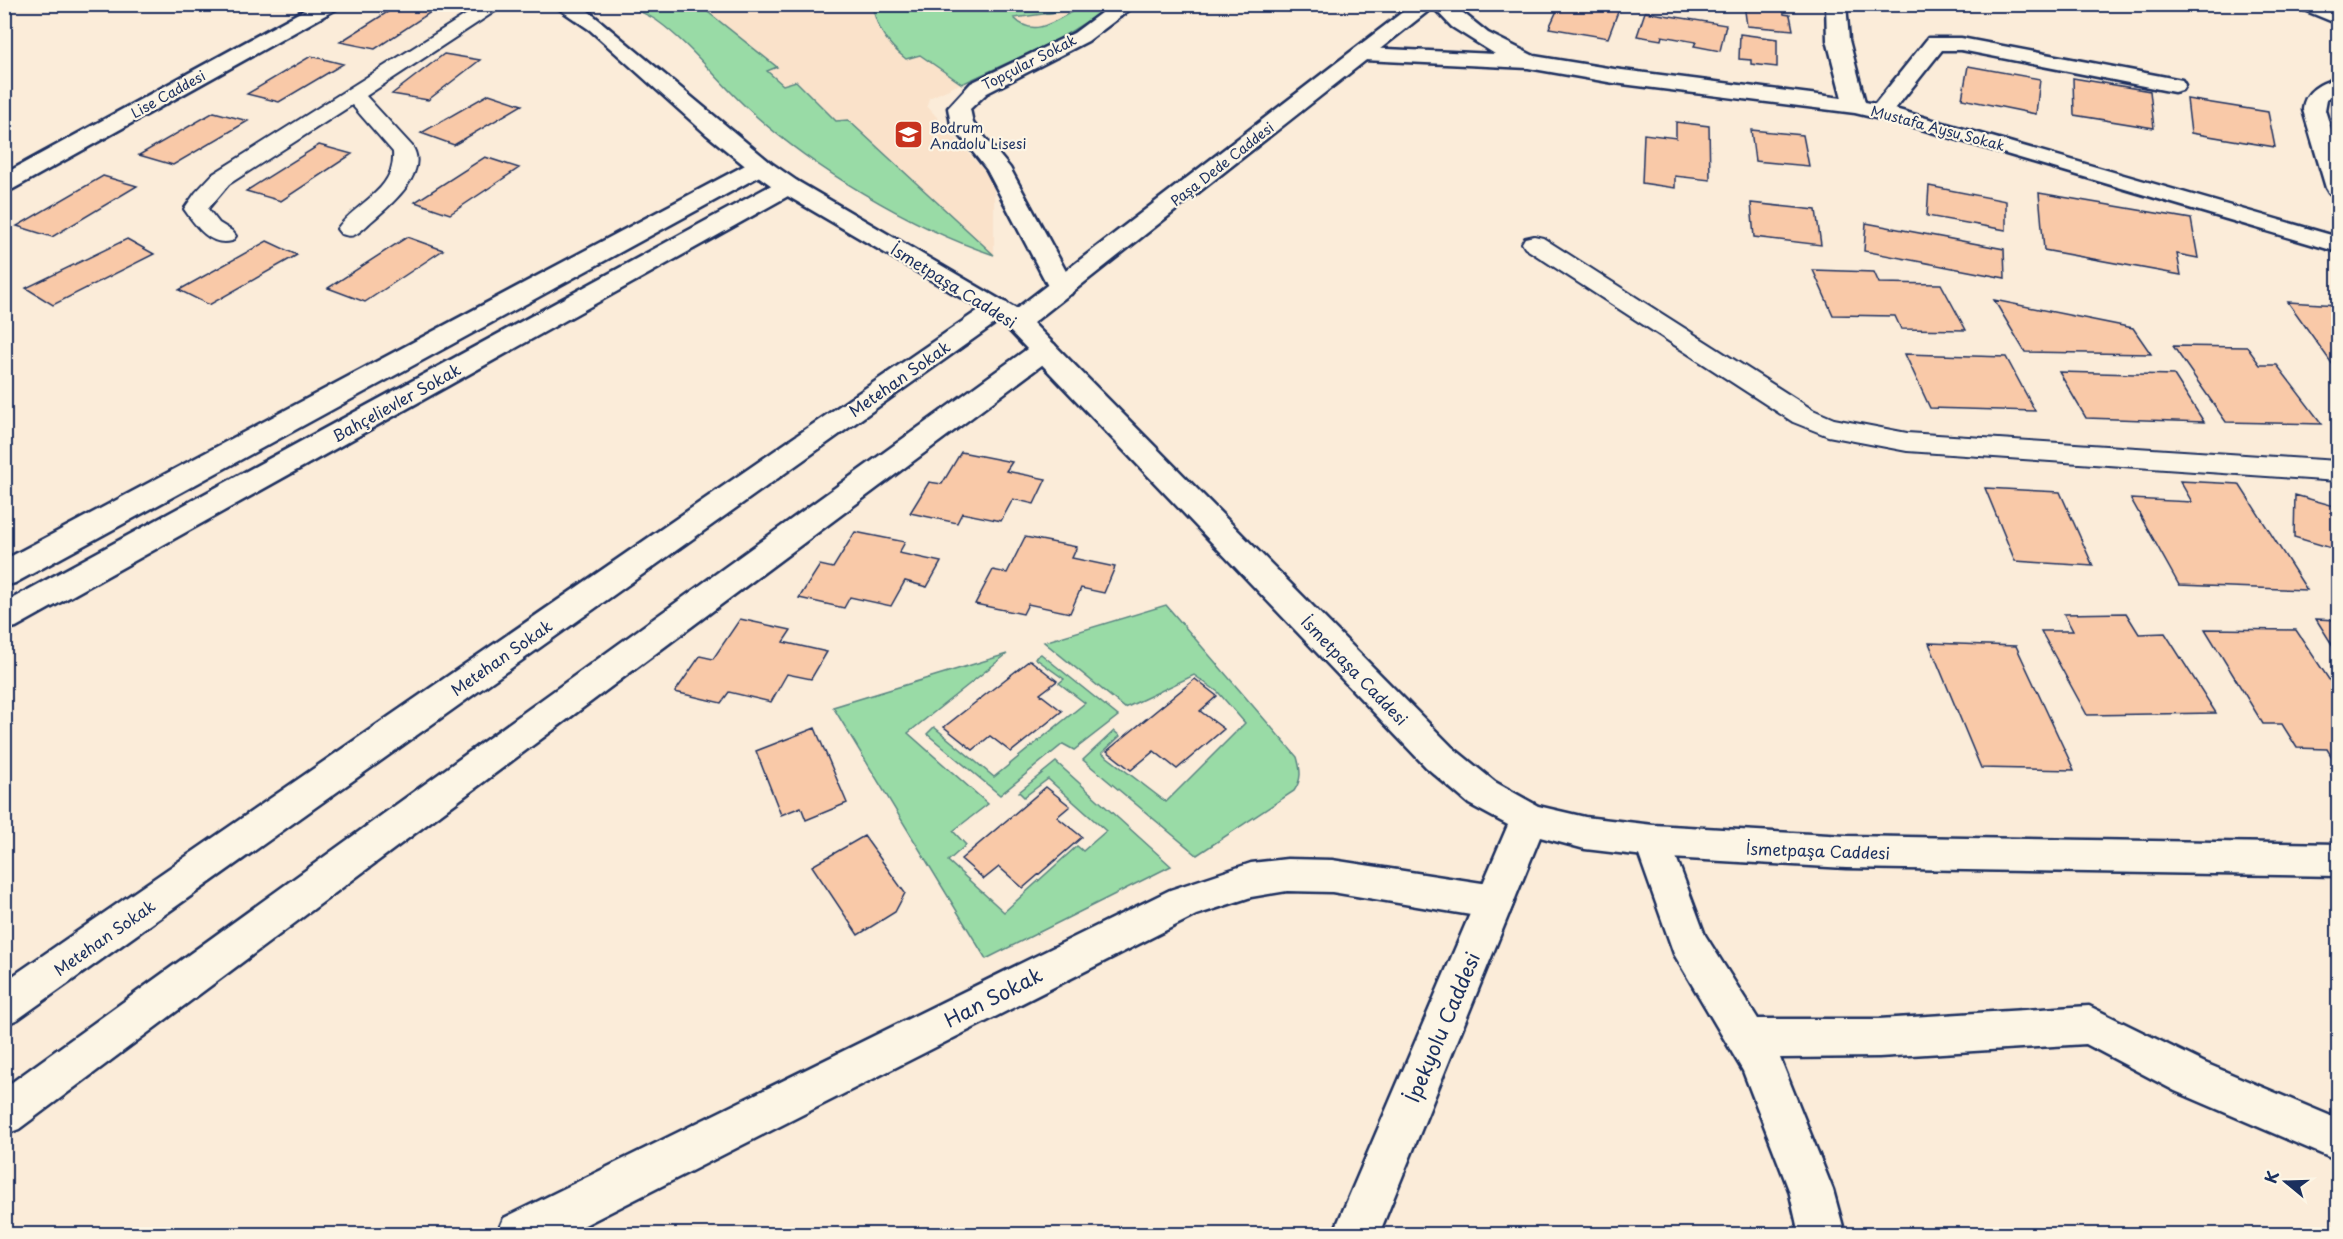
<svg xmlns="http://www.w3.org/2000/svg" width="2343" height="1239" viewBox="0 0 2343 1239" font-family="'Playpen Sans',sans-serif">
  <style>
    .built { fill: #fae2ca }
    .green { fill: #99dba6; stroke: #5a8582; stroke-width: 1.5 }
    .building { fill: #f9c9a8; stroke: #1b2f5e; stroke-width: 1.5 }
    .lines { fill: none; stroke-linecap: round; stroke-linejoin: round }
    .service-casing { stroke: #1b2f5e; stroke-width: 4 }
    .minor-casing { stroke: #1b2f5e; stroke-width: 5 }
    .tertiary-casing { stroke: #1b2f5e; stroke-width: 5 }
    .service { fill: #fcf5e5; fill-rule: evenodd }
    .minor { fill: #fcf5e5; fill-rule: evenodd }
    .tertiary { fill: #fcf5e5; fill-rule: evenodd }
    .labels { text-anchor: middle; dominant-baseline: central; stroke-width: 4.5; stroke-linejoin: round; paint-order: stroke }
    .far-street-label { font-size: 14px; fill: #1b2f5e; stroke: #fcf5e5 }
    .far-poi-label { font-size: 14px; fill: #1b2f5e; stroke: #fcf5e5; text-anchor: start }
    .street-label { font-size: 16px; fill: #1b2f5e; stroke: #fcf5e5 }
    .near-street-label { font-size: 20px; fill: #1b2f5e; stroke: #fcf5e5 }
  </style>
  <rect width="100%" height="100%" fill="#fbecd9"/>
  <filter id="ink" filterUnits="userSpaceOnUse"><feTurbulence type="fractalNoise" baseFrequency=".0167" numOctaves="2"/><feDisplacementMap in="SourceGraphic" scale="12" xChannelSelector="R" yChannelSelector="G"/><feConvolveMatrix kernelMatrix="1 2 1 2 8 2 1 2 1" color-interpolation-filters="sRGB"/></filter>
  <g filter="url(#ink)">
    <path class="built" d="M699,5H1112L1052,42L929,98L927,106L994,182V255L848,120L836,121L797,81L783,85L767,70L776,67Z"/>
    <path class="green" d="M1000,4L1006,8L1015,5H1064L1057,12L1014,18C1037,42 1062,14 1085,5C1093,3 1105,5 1113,5L1059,39L962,84L920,55L906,59C887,44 877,29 872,5Z
      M624,5H699L777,67L767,71L783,85L796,81L836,121L848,120L994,255C912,228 808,166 745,106C715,78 690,44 656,20C647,14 634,9 624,5Z
      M1166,605L1297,757C1301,771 1302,779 1294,791L1197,855L1083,760L1114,731L1120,736L1102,753L1166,802L1245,723L1218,692L1194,675L1125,708L1044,642Z
      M1007,654L908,733L988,804L953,831L966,845L948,861L1004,912L1077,846L1083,851L1106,831L1048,779L1024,797L1019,792L1056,762L1171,866L986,959L833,707Z
      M1041,654L1118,716L1074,750L1063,744L1000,795L927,734L934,727L994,777L1085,703L1059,683L1064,679L1035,658Z"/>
    <path class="building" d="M1560,4H1621L1608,38L1549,28Z
      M1744,4H1782L1784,14L1790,15L1793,30L1747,26Z
      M397,6L431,12L375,49L340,42Z
      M1645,12L1726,25L1720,51L1694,46L1696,42L1662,36L1661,40L1637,36Z
      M1740,34L1777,39V67L1751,64V60L1739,59Z
      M444,54L480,60L428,100L392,94Z
      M311,56L343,64L279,102L247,94Z
      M1968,66L2040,79L2036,114L1962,99Z
      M2073,78L2150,91L2154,128L2074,115Z
      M489,94L522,105L454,145L421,133Z
      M2187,99L2268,112L2275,147L2191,133Z
      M214,112L248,121L173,165L139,155Z
      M1676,122L1709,126L1710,180L1675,176V188L1642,183L1644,134L1676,138Z
      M1751,130L1803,135L1809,166L1755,161Z
      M319,145L352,154L281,201L246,191Z
      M485,157L519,168L450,214L415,202Z
      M103,176L137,186L52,237L17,226Z
      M1929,186L2006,201V230L1927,216Z
      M2039,193L2191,219L2198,258L2177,254L2181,275L2044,250Z
      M1751,203L1816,210L1821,245L1754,237Z
      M1866,223L2004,249L2005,278L1864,251Z
      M407,237L443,250L365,302L328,288Z
      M127,239L154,254L53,305L26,288Z
      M267,241L297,255L209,305L179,290Z
      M1813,270L1874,272L1879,283L1941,284L1966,330L1901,329L1895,316L1833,315Z
      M1994,300L2133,328L2151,354L2025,352Z
      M2288,302L2338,305V372Z
      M2173,346L2247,347L2260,365H2277L2322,424L2226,422Z
      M1905,354L2006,357L2035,411L1930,408Z
      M2059,372L2174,375L2204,422L2086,418Z
      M961,452L1012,462L1006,471L1046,479L1034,504L1013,499L1001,521L962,513L957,523L910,513L929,482L942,484Z
      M2180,481L2239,484L2307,590L2179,585L2131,499L2192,502Z
      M1985,488L2060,492L2093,566L2015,561Z
      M2295,495L2338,507V550L2294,537Z
      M855,532L905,542L899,553L941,562L927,587L905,581L891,606L850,597L844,608L799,598L820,565L833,568Z
      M1025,537L1077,547L1072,558L1115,567L1104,593L1081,588L1070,613L1028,604L1023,614L975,604L993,570L1007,573Z
      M2126,613L2139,634L2165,633L2216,713L2087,715L2041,631H2073L2064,614Z
      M740,619L791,630L783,642L827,652L811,679L787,674L771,702L729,692L721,703L675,692L700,656L713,659Z
      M2316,619L2338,620V654Z
      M2205,629L2296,630L2338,693V767L2327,749L2297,748L2282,724H2263Z
      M1929,643L2016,646L2074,770L1981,768Z
      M1030,660L1057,681L1040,694L1062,711L1011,752L990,736L973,750L944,727Z
      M1195,679L1217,696L1200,711L1224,729L1177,769L1154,751L1131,770L1107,751Z
      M815,728L847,803L806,820L801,807L781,815L756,751Z
      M1046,787L1070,806L1057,817L1082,837L1023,888L999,867L984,879L961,859Z
      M864,836L905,893L895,912L858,935L812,866Z"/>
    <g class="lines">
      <defs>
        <path id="service" d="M483,4H506L366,96L412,146C430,172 391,205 373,220C367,225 361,232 354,235C349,237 346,235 341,234L337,229C356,202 396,191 393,152L352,105L229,184L208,209L219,223L232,231L236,236L232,241C210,247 196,226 184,209L196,192L213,174Z
          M1534,236L1543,238L1813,410L1834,419L1907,433L2338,461V481L1907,451L1828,436L1793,422L1525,248L1522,243L1525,238Z"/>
        <path id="minor" d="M1113,4H1137L1088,41L987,93L970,109L973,123L1010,168L1075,288L1071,294L1062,296L1053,294L1049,288L987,170L951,124L948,108L971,83L1074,33Z
          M1430,4H1452L1488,33L1534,56L1614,69L1842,98L1827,40L1826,4H1846L1849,40L1865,102L1875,104L1928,38H1961L2182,80L2185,85L2182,90L2174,92L1961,50H1942L1895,109L2338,237V252L1918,128L1855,113L1614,83L1528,68L1364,60L1356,59L1353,54L1356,49L1364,48L1495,54L1452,27Z
          M2296,4H2324L2338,11V24L2299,8Z
          M2338,78V92L2327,99L2325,110L2338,152V195L2329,193L2326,188L2303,110C2304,90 2321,83 2338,78Z
          M759,160L767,162L771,167L767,172L15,583L4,586V560L751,162Z
          M788,179L797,181L800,186L797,191L16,627L4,630V603L779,181Z
          M998,301L1007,303L1011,309L1007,315L18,1019L4,1025V982L989,303Z
          M1044,341L1054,344L1058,350L1054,356L19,1129L4,1135V1088L1034,344Z
          M1653,825L1666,830L1705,935L1758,1019H1879L2089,1006L2205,1063L2338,1119V1161L2175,1091L2086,1044L1879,1057L1780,1058L1833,1190L1845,1234H1799L1789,1190L1743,1071L1674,954L1634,841L1640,830Z
          M1287,859L1332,860L1495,885L1509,890L1514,902L1509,914L1495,919L1332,892L1287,891L1251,897L1196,915L567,1234H497L504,1218L1170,890L1251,863Z"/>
        <path id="tertiary" d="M315,4H341L338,8L13,189L4,191V174Z
          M552,4H578L587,10L771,163L797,181L1016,309L1413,4H1437L1033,323L1452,747L1495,782L1538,806L1585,817L1653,825L1846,836L2338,844V876L1846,868L1653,857L1585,849L1540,837L1379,1234H1333L1508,825L1469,804L1426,767L1007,328L979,308L779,191L754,173L706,134L590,30Z"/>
      </defs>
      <use href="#service" class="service-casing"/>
      <use href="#minor" class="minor-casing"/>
      <use href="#tertiary" class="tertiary-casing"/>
      <use href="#service" class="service"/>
      <use href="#minor" class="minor"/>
      <use href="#tertiary" class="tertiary"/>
    </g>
  </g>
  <defs>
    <symbol id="school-square" viewBox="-11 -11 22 22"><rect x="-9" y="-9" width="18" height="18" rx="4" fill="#c8321e" stroke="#fcf5e5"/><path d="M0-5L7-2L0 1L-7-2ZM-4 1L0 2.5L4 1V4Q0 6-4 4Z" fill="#fff"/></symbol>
  </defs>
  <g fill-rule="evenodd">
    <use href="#school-square" x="892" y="118" width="33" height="33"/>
  </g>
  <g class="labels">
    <g class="far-street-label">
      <text transform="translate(1029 62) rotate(-27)">Topçular Sokak</text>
      <text transform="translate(168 94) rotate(-29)">Lise Caddesi</text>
      <text transform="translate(1938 128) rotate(15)">Mustafa Aysu Sokak</text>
      <text transform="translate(1222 164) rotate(-38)">Paşa Dede Caddesi</text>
    </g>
    <g class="far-poi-label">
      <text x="930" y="127">Bodrum<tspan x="930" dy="16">Anadolu Lisesi</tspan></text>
    </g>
    <g class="street-label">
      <text transform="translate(954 285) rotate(32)">İsmetpaşa Caddesi</text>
      <text transform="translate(899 378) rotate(-35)">Metehan Sokak</text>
      <text transform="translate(396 402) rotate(-29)">Bahçelievler Sokak</text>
      <text transform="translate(501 657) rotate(-35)">Metehan Sokak</text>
      <text transform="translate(1355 670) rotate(46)">İsmetpaşa Caddesi</text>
      <text transform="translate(1818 850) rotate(2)">İsmetpaşa Caddesi</text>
      <text transform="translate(104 937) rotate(-35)">Metehan Sokak</text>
    </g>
    <g class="near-street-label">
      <text transform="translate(993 997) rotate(-27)">Han Sokak</text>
      <text transform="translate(1442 1027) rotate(-67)">İpekyolu Caddesi</text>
    </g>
  </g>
  <rect width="2343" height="1239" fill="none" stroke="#fcf5e5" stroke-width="24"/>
  <rect x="12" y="12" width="2319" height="1215" fill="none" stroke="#1b2f5e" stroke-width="2" filter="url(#ink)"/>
  <g transform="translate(2286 1182) rotate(289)" stroke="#fcf5e5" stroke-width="4.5" paint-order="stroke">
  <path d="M0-4.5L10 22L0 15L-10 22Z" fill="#1b2f5e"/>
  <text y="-9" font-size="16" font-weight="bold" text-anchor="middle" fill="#1b2f5e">K</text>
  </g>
</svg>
